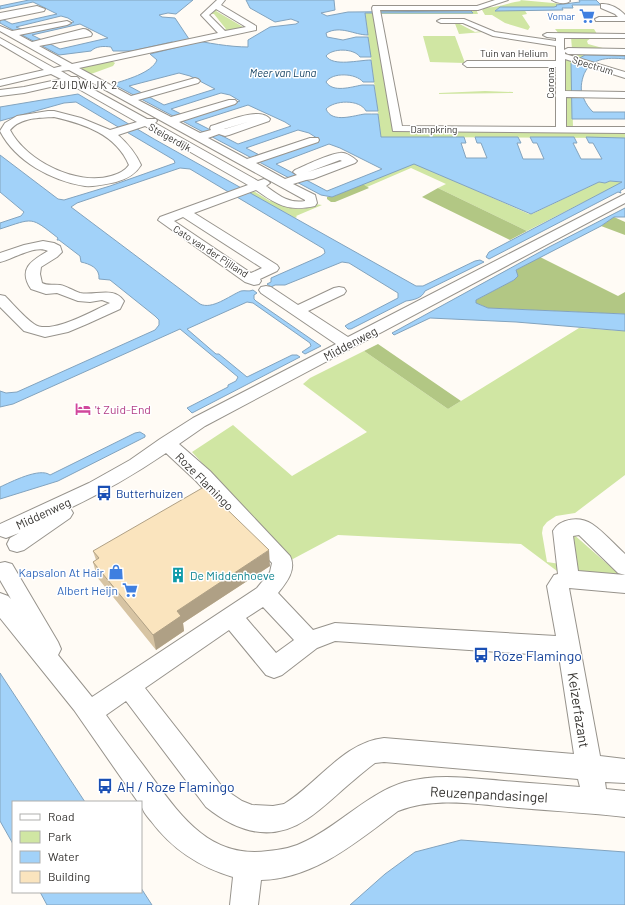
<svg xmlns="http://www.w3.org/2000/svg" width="625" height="905" viewBox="0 0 625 905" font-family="Barlow,sans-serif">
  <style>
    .green { fill: #d0e6a3 }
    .forest { fill: #b2c784 }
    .water { fill: #a2d2f9; stroke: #82a3be; fill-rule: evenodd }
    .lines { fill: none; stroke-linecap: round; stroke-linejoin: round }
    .street-casing { stroke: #97938c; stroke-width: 2 }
    .street { fill: #fff; fill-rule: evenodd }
    .wall { fill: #d7c4a3 }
    .shaded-wall { fill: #afa085 }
    .building { fill: #fae4be; stroke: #afa085 }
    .labels { text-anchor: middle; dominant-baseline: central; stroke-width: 3; stroke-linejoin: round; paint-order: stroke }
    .far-shop-label { font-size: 10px; fill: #366cbe; stroke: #fff; text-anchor: end }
    .far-street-label { font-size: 10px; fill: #383633; stroke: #fff }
    .far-water-label { font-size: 11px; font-style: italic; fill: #154262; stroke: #fff }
    .far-neighbourhood-label { font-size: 11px; letter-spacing: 1px; fill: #383633; stroke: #fff }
    .street-label { font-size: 12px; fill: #383633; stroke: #fff }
    .hotel-label { font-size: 12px; fill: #b23c85; stroke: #fff; text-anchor: start }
    .transit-label { font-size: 12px; fill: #164399; stroke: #fff; text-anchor: start }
    .shop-label { font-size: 12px; fill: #366cbe; stroke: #fff; text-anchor: end }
    .culture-label { font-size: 12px; fill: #0d838f; stroke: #fff; text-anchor: start }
    .near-transit-label { font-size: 14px; fill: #164399; stroke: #fff; text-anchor: start }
    .near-street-label { font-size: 14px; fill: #383633; stroke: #fff }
  </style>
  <rect width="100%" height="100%" fill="#fffbf5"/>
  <path class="green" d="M520,0L564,4L554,7H500L495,11L524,9L527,14L522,15L530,27L528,30L505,23L492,15H485L482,10L486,7C493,9 511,2 521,1Z
    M217,9L220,10L216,11L243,27H249L224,32L220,30L226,29L214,14H208Z
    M379,9H476L478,14H380Z
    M365,13H375L394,130L625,131V138L381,137Z
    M454,21L475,32L482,31L483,32L459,34Z
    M555,29H594L597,34L568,33L560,35Z
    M423,36H455L465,63L430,62Z
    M571,37L591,38L587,41L588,44L610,50L572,49Z
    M565,53L625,54V56L585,55L572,95L573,127H563Z
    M112,61L115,63L113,66L91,74L78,67Z
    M485,91L513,92V93L439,94V93Z
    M410,164H416L529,214H532L599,182L605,183L610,181L623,182L527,231L438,188L446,184L411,168L367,187L363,184Z
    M252,190L270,201L274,199C285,209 303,213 315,204L322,205L296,216L297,217L295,218L248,192Z
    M579,328L625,331V475L575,513L556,516L547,522L543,527L542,533L547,562L560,564L561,574L521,544L338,535L291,560L192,452L233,425L292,476L367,432L303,384L310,378L364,351L448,409Z
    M572,533L620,575L578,572Z"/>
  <path class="forest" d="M363,184L369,188L335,202H331L327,199V197H332Z
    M438,188L527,231L510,240L422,197Z
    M614,217L625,222V235L601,226Z
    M540,257L618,296L625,292V314L488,308L476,303V300L514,280L516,270Z
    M378,344L461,401L448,409L364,351Z"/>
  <path class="water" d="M29,0H193L176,14L168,13L159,15L162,17L175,18L189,39C206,43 231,47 248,47V40L270,27L296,24L299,22L291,19L275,22L250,8L246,0H334L335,10L321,13L327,16L348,12L471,11L473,13H365L368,35C354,35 341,25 326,33L327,37L343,40L356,37H368L371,57H360C354,48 332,48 326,56C333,67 359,60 371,60L374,82H363C356,73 332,72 326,82C333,93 351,87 362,85C366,85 370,85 374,85L378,111H366C360,99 334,100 326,109C332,124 355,115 365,114C369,114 374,114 378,114L381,137H464L466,143H461L466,158H487L481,143H477L475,137H518L521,143H517L523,159H544L537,143H533L530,137H574L577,143H573L581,159H602L593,143H589L586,137L625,138V188L620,191L621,193L618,192L489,259L486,257L489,252L622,182L610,181L605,183L599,182L531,214L414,164L332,197L321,195L113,84C125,80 152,73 157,60L150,54L178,47L180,46L172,42L132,51H113L111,47C104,46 96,46 91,51L59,55L0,23V18L12,24L57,14L33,2L0,9V6ZM61,16L68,18L74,22L29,32L16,27ZM80,24L108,38L60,49L32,35ZM179,73L190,76L215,89L164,105L129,86ZM221,93L230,95L240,101L189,118L171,109ZM248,105L285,122L291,126L238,144L195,122ZM298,130L309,133L320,140L267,159L246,148ZM329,144L340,148L382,169L327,191L276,164Z
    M579,0H596L601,5H572L573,8H562L563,10L495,11L500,7H554L557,6L556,5L580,2Z
    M585,55L625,56V59C607,57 589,58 583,77C581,84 580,92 584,99C586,104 589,108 593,112H625V119H572L571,63Z
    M78,94L154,139L416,286H423L475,261L480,260L484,262L425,291C422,298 414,300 406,301L351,329H348L345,326L348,324L398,298V293L349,263L342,262L285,285H275L271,287L267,284L271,282V278L321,256L325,253L324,249L190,169L180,168L77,203L71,207L200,304C212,310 229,296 241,291C245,290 249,292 253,290L257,293L254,295V299L256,301L321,346L305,354L302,352L311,346L310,343L253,303L247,302L187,329L216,354H219L247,377L292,355H297L300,357L192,413L187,408L228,387V385L236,381L238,377L180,329L13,404L0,407V391L6,393L17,392L155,330L159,325V320L155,316L110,280L99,279C100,268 90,264 81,262L80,256L59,240H57L58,238C30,216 34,218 0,229V223L21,216L24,212L0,192V155L58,199L64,200L110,186L175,163L174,160L76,102L64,103L0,121V107Z
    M625,208V217H614L601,226L516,270L518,276L514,280L476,300V303L488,308L625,314V331L516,322L430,318L394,335L392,333L549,247Z
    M140,432L145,435V437L58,481L0,499V487C11,482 40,467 50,475L135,433Z
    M0,673L85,802H13V844L0,821Z
    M461,840L625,852V905H350L385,874L415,852Z
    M141,888L152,905H47L40,892H141Z"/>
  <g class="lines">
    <defs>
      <path id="street" d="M217,0H225L221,5L256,26V30L79,68L131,96L195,78L198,79L200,81L198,83L138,100L171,117L229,100H235L237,102L235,104L179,122L200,133L211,130L210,128L211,126C226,122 259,106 270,119L269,121L229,135L225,136L219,134L208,138L247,159L310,138H318L319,140L318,142L256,163L285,179L297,175L293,172L295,170C306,165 329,154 340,153C345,152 353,157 357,161L355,163L313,179L306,180L293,184L315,195L317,203L315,206C289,212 277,205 256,190L194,213L277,265L279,268L277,271L260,279L261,281L259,284L254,285L245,282L158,220L160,217L248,185L145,126L118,135C128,144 135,152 141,165C135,175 126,179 116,182C106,184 95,187 85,186C52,181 15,161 0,131L5,123L17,116L48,111H54L81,118L110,130L137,122L68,83L24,93L0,96V90L24,87L61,79L51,74L0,86V80L44,70L0,44V38L54,68L62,66L0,31V26L12,31L67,21L71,23L67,25L19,35L32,42L83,29C86,29 90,31 92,34L91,36L39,46L72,64L218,33L201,15ZM216,9L246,27L225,31L209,15ZM69,70L305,200V201C289,204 278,195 266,186L270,183L268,181L264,179L258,181L155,123L157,121L156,119H147L78,81L79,79L77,77H71L61,71ZM54,117C84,124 116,134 129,165C125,171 118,174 111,176C77,186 26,161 10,130C21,117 39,118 54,117ZM251,121L225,129H224ZM340,160L342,161L308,172ZM183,217L262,268L251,273L174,221Z
        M495,0H508L478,10H380L402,126L556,127V67H467L463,64L467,61H556V46L493,36L463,23H441L437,21L441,19H464L495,32L556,41V38L547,37L543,35L547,33L625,34V38H564V50L568,48L625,49V55L568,54L565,52V54L625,72V78L565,59V91L625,92V98L566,97V127H625V133L393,131L372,8L373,6H477Z
        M552,0H569L570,1C566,5 556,3 552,0Z
        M601,4C610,3 620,9 625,15V21H596L595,19L599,17H618L615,14L601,8Z
        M37,6L45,9L44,11L0,20V13Z
        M625,194V203L205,426L179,444L210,471L290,556C297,570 286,583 278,593L313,630L335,623L556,636L547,586L554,575L558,574L553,531C560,518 580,516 592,524C604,532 615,545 625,554V575L618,573L579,535L573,536L578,571L625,575V593L569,588L600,756L625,759V783L605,782L606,789L625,791V817C590,813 554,811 519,808C480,805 436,796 398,811C358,841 314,879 261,880L258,905H230L233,877C199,867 172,849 151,821C146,815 141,809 141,802H138L74,710L0,618V593L8,596L11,599L0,580V563L5,562L12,564L58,642L61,649L58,655L92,697L257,588L270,572L272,563L196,481L166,453C135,474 104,492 70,508L73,513L70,518L24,550L17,552L10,550L7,544L10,538L19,533L6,538L0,536V524L89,483L130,460L160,439L193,418L336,344L261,293L259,290L261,287L266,286L271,287L298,305L334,288L339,287L344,288L346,291L344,294L308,311L348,337ZM263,607L294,640L276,653L246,618ZM229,630L266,675L274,678L282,675L317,648L335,641L559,656L574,754L384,738C344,742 317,784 284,804L273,806L252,805L242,801L224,789L145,688ZM126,701L206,807C237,832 272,843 307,819C324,808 338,793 354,780C361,774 368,768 375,763L384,762L578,779L580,787C554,785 529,783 504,781C471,778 437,773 405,782C368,793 341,824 306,841C295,847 281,850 268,851C209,859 180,815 149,773C135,754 120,735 106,715Z
        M43,241L54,243L60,246L62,252L57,257L41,267L40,274L42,283C48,286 53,284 60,285C67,286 73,291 80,293C95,296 114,286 124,301L120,309L87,324L68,332L45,337L24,331L0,307V295L5,296C14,305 24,317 34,324C50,336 94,310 110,303L102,300L90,302L78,301L57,293L46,294L31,289C17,268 33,260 48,251C36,244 13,259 0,262V253L24,245Z"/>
    </defs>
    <use href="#street" class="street-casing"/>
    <use href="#street" class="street"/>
  </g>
  <path class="wall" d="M93,551L270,566L183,623L184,631L156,650L97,577L93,562L96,560Z"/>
  <path class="shaded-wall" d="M269,550L270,566L183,623L184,631L156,650L153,635L177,611Z"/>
  <path class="building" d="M204,487L269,550L177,611L181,616L153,635L93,562L99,558L93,551Z"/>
  <defs>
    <symbol id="supermarket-bare" viewBox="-9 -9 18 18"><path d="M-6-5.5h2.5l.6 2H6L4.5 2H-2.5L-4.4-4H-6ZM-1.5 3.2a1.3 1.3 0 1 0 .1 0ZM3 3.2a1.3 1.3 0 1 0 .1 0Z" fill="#3f7fe0" stroke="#fff" stroke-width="2.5" paint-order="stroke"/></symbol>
    <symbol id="hotel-bare" viewBox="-9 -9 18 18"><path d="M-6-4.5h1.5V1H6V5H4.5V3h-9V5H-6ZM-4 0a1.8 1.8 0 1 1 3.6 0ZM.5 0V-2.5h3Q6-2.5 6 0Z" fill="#d1479c" stroke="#fff" stroke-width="2.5" paint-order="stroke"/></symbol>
    <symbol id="bus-bare" viewBox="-9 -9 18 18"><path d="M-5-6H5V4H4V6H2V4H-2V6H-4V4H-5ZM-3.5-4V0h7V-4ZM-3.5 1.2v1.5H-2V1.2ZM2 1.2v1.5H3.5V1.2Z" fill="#1a4fb4" stroke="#fff" stroke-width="2.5" paint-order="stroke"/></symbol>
    <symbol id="shop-bare" viewBox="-9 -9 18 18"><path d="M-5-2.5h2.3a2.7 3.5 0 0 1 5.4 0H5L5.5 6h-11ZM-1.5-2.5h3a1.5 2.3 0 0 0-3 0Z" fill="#3f7fe0" stroke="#fff" stroke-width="2.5" paint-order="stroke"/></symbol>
    <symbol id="building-bare" viewBox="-9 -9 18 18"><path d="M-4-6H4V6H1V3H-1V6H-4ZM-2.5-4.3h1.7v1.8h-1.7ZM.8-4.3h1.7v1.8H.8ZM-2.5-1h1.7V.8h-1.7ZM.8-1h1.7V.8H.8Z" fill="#0f9aa8" stroke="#fff" stroke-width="2.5" paint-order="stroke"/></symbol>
  </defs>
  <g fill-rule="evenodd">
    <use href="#supermarket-bare" x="576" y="5" width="22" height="22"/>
    <use href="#hotel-bare" x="72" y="398" width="22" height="22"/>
    <use href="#bus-bare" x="93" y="482" width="22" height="22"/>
    <use href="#shop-bare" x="105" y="561" width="22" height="22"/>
    <use href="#building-bare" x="167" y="564" width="22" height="22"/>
    <use href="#supermarket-bare" x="119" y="579" width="22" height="22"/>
    <use href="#bus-bare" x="470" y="644" width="22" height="22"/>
    <use href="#bus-bare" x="94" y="775" width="22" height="22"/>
  </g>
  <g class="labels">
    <g class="far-shop-label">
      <text x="575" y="16">Vomar</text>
    </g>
    <g class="far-street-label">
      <text x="514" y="53">Tuin van Helium</text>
      <text transform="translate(593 65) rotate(17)">Spectrum</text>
      <text transform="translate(550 83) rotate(-90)">Corona</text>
      <text x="434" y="129">Dampkring</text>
      <text transform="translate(170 137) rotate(29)">Steigerdijk</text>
      <text transform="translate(211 251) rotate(33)">Cato van der Pijlland</text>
    </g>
    <g class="far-water-label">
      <text x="283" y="72">Meer van Luna</text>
    </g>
    <g class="far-neighbourhood-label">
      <text x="85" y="84">ZUIDWIJK 2</text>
    </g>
    <g class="street-label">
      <text transform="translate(350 343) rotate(-28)">Middenweg</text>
      <text transform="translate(205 481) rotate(45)">Roze Flamingo</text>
      <text transform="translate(43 513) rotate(-25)">Middenweg</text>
    </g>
    <g class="hotel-label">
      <text x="95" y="409">'t Zuid-End</text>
    </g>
    <g class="transit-label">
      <text x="116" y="493">Butterhuizen</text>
    </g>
    <g class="shop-label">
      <text x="104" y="572">Kapsalon At Hair</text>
      <text x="118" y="590">Albert Heijn</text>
    </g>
    <g class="culture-label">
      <text x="190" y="575">De Middenhoeve</text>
    </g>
    <g class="near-transit-label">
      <text x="493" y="655">Roze Flamingo</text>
      <text x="117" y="786">AH / Roze Flamingo</text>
    </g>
    <g class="near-street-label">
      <text transform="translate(579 710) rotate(81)">Keizerfazant</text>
      <text transform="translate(489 794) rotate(3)">Reuzenpandasingel</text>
    </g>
  </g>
  <rect x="12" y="801" width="130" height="92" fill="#ffffff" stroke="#afafad"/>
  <rect x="20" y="814" width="20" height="6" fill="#ffffff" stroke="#afafad"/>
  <text x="48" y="821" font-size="12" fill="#383633">Road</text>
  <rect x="20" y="831" width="20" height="12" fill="#d0e6a3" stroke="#afafad"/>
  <text x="48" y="841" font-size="12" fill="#383633">Park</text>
  <rect x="20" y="851" width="20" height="12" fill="#a2d2f9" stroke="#afafad"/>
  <text x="48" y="861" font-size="12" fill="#383633">Water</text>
  <rect x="20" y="871" width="20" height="12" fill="#fae4be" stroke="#afafad"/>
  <text x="48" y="881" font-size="12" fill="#383633">Building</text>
</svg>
